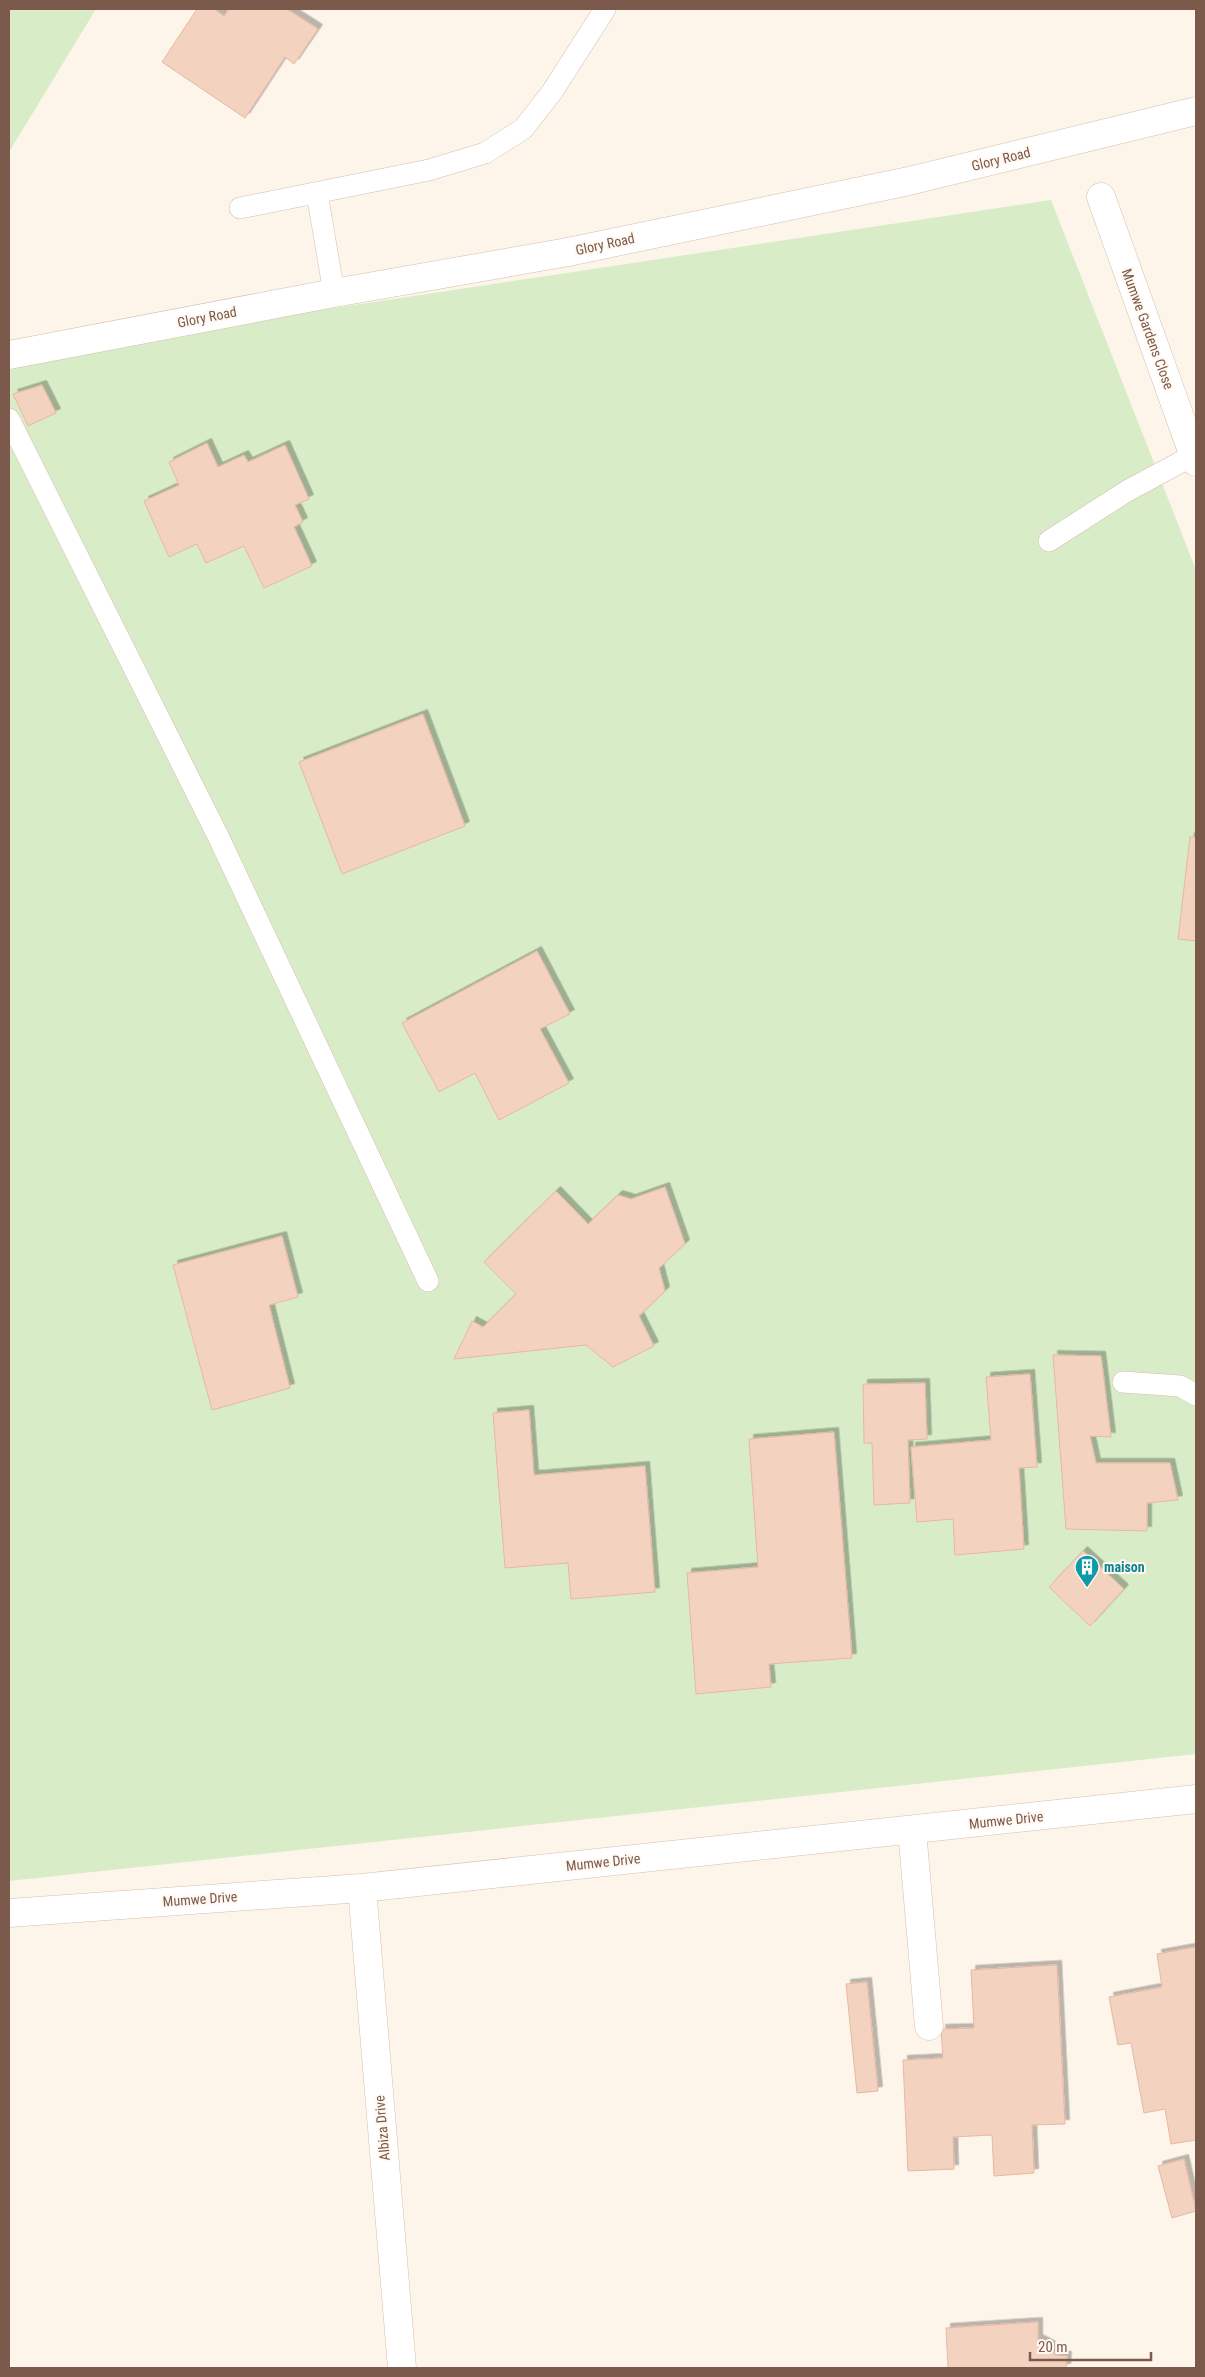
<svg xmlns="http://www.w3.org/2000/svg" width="1205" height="2377" viewBox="0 0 1205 2377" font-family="'Roboto Condensed',sans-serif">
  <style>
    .green { fill: #d8edc7 }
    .building { fill: #f4d2c0; stroke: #e8b7a0; filter: url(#shadow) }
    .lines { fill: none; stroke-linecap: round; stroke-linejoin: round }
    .lane-casing { stroke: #d4beb1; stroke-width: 22 }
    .street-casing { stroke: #d4beb1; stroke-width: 29 }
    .lane { stroke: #fff; stroke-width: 21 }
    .street { stroke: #fff; stroke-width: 28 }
    .labels { text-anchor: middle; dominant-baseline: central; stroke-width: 4; stroke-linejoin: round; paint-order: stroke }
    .street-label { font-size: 14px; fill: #7b594b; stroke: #fff9f2 }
    .culture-label { font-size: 14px; font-weight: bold; fill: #0d838f; stroke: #fff9f2; text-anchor: start }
  </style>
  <defs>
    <filter id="shadow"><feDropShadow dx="4.5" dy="-4.5" stdDeviation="0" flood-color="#0004"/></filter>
  </defs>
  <rect width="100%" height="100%" fill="#fdf5ea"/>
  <path class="green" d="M9,9H96L9,152Z
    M1051,200L1196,570V1754L9,1881V357Z"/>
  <path class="building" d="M197,9H214L224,16L229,9H287L318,29L294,64L285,57L245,118L162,62Z
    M42,385L56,413L28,426L13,394Z
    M207,443L218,467L244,455L248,462L285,445L309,499L295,505L303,522L294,527L312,566L264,588L244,546L206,563L197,544L169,557L144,501L179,485L169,462Z
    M423,714L465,826L342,874L299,762Z
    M1190,837H1196V941L1178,939Z
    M537,951L570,1014L540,1029L569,1083L499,1120L475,1073L439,1092L402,1023Z
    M665,1187L685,1244L659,1268L665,1291L639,1316L654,1346L613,1367L586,1345L454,1359L472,1321L483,1327L516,1294L484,1262L556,1191L588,1224L618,1195L631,1199Z
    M282,1236L298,1297L269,1305L290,1388L212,1410L173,1265Z
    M1053,1355L1101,1356L1111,1437L1090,1436L1096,1463H1170L1178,1500L1147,1503V1531L1066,1529Z
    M1030,1374L1037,1467L1019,1468L1024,1549L955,1555L953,1519L917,1522L911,1447L991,1440L986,1377Z
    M925,1383L927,1439L908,1440L910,1503L874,1505L872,1443H864L863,1384Z
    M529,1410L534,1475L645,1466L655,1592L571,1599L568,1563L505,1568L493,1413Z
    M834,1432L852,1658L769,1664L771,1687L696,1694L687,1573L758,1567L749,1439Z
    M1083,1551L1124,1589L1090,1626L1049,1587Z
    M1196,1947V2140L1171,2144L1165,2109L1144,2113L1131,2043L1118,2045L1109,1997L1162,1987L1157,1954Z
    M1057,1965L1065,2124L1032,2125L1034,2173L994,2176L992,2135L953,2137L954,2169L908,2171L903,2060L943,2058L941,2029L974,2028L971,1970Z
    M867,1982L878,2091L857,2093L846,1984Z
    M1184,2159L1196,2211L1172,2218L1158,2166Z
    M1038,2322V2339L1050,2345L1055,2355L1067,2356L1066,2368H948L946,2328Z"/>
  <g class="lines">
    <defs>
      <path id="lane" d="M317,193L334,293
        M240,208L429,170L485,153L523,129L552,92L605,9
        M9,419L218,836L428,1281
        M1049,541L1127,491L1194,455
        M1123,1382L1180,1386L1196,1395"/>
      <path id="street" d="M1101,197L1196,462
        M9,355L334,293L568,252L909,181L1196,111
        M912,1830L929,2026
        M362,1888L402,2368
        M9,1913L362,1888L1196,1799"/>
    </defs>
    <use href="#lane" class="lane-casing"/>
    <use href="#street" class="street-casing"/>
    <use href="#lane" class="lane"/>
    <use href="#street" class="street"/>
  </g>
  <defs>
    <symbol id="building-pin" viewBox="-11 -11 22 30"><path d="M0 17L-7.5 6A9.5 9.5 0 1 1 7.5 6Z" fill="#0f9aa8" stroke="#fff9f2"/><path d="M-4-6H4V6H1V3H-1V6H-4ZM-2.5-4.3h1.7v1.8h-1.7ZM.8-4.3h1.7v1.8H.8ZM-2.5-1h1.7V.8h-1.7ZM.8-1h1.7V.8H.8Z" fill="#fff"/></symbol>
  </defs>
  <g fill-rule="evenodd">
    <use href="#building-pin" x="1073" y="1553" width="28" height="38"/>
  </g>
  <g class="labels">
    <g class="street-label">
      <text transform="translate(1001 159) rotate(-14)">Glory Road</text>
      <text transform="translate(605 244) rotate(-12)">Glory Road</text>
      <text transform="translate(207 317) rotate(-11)">Glory Road</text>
      <text transform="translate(1148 329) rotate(70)">Mumwe Gardens Close</text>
      <text transform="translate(1006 1820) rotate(-6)">Mumwe Drive</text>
      <text transform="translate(603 1862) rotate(-6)">Mumwe Drive</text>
      <text transform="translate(200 1899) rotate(-4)">Mumwe Drive</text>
      <text transform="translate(382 2128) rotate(-95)">Albiza Drive</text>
    </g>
    <g class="culture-label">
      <text x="1104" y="1567">maison</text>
    </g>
  </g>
  <rect width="1205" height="2377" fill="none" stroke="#7b594b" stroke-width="20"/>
  <path d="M1030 2352v8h121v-8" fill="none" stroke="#7b594b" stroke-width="2.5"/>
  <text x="1038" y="2352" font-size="15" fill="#7b594b" stroke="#fff9f2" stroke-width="4" paint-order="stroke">20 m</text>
</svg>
